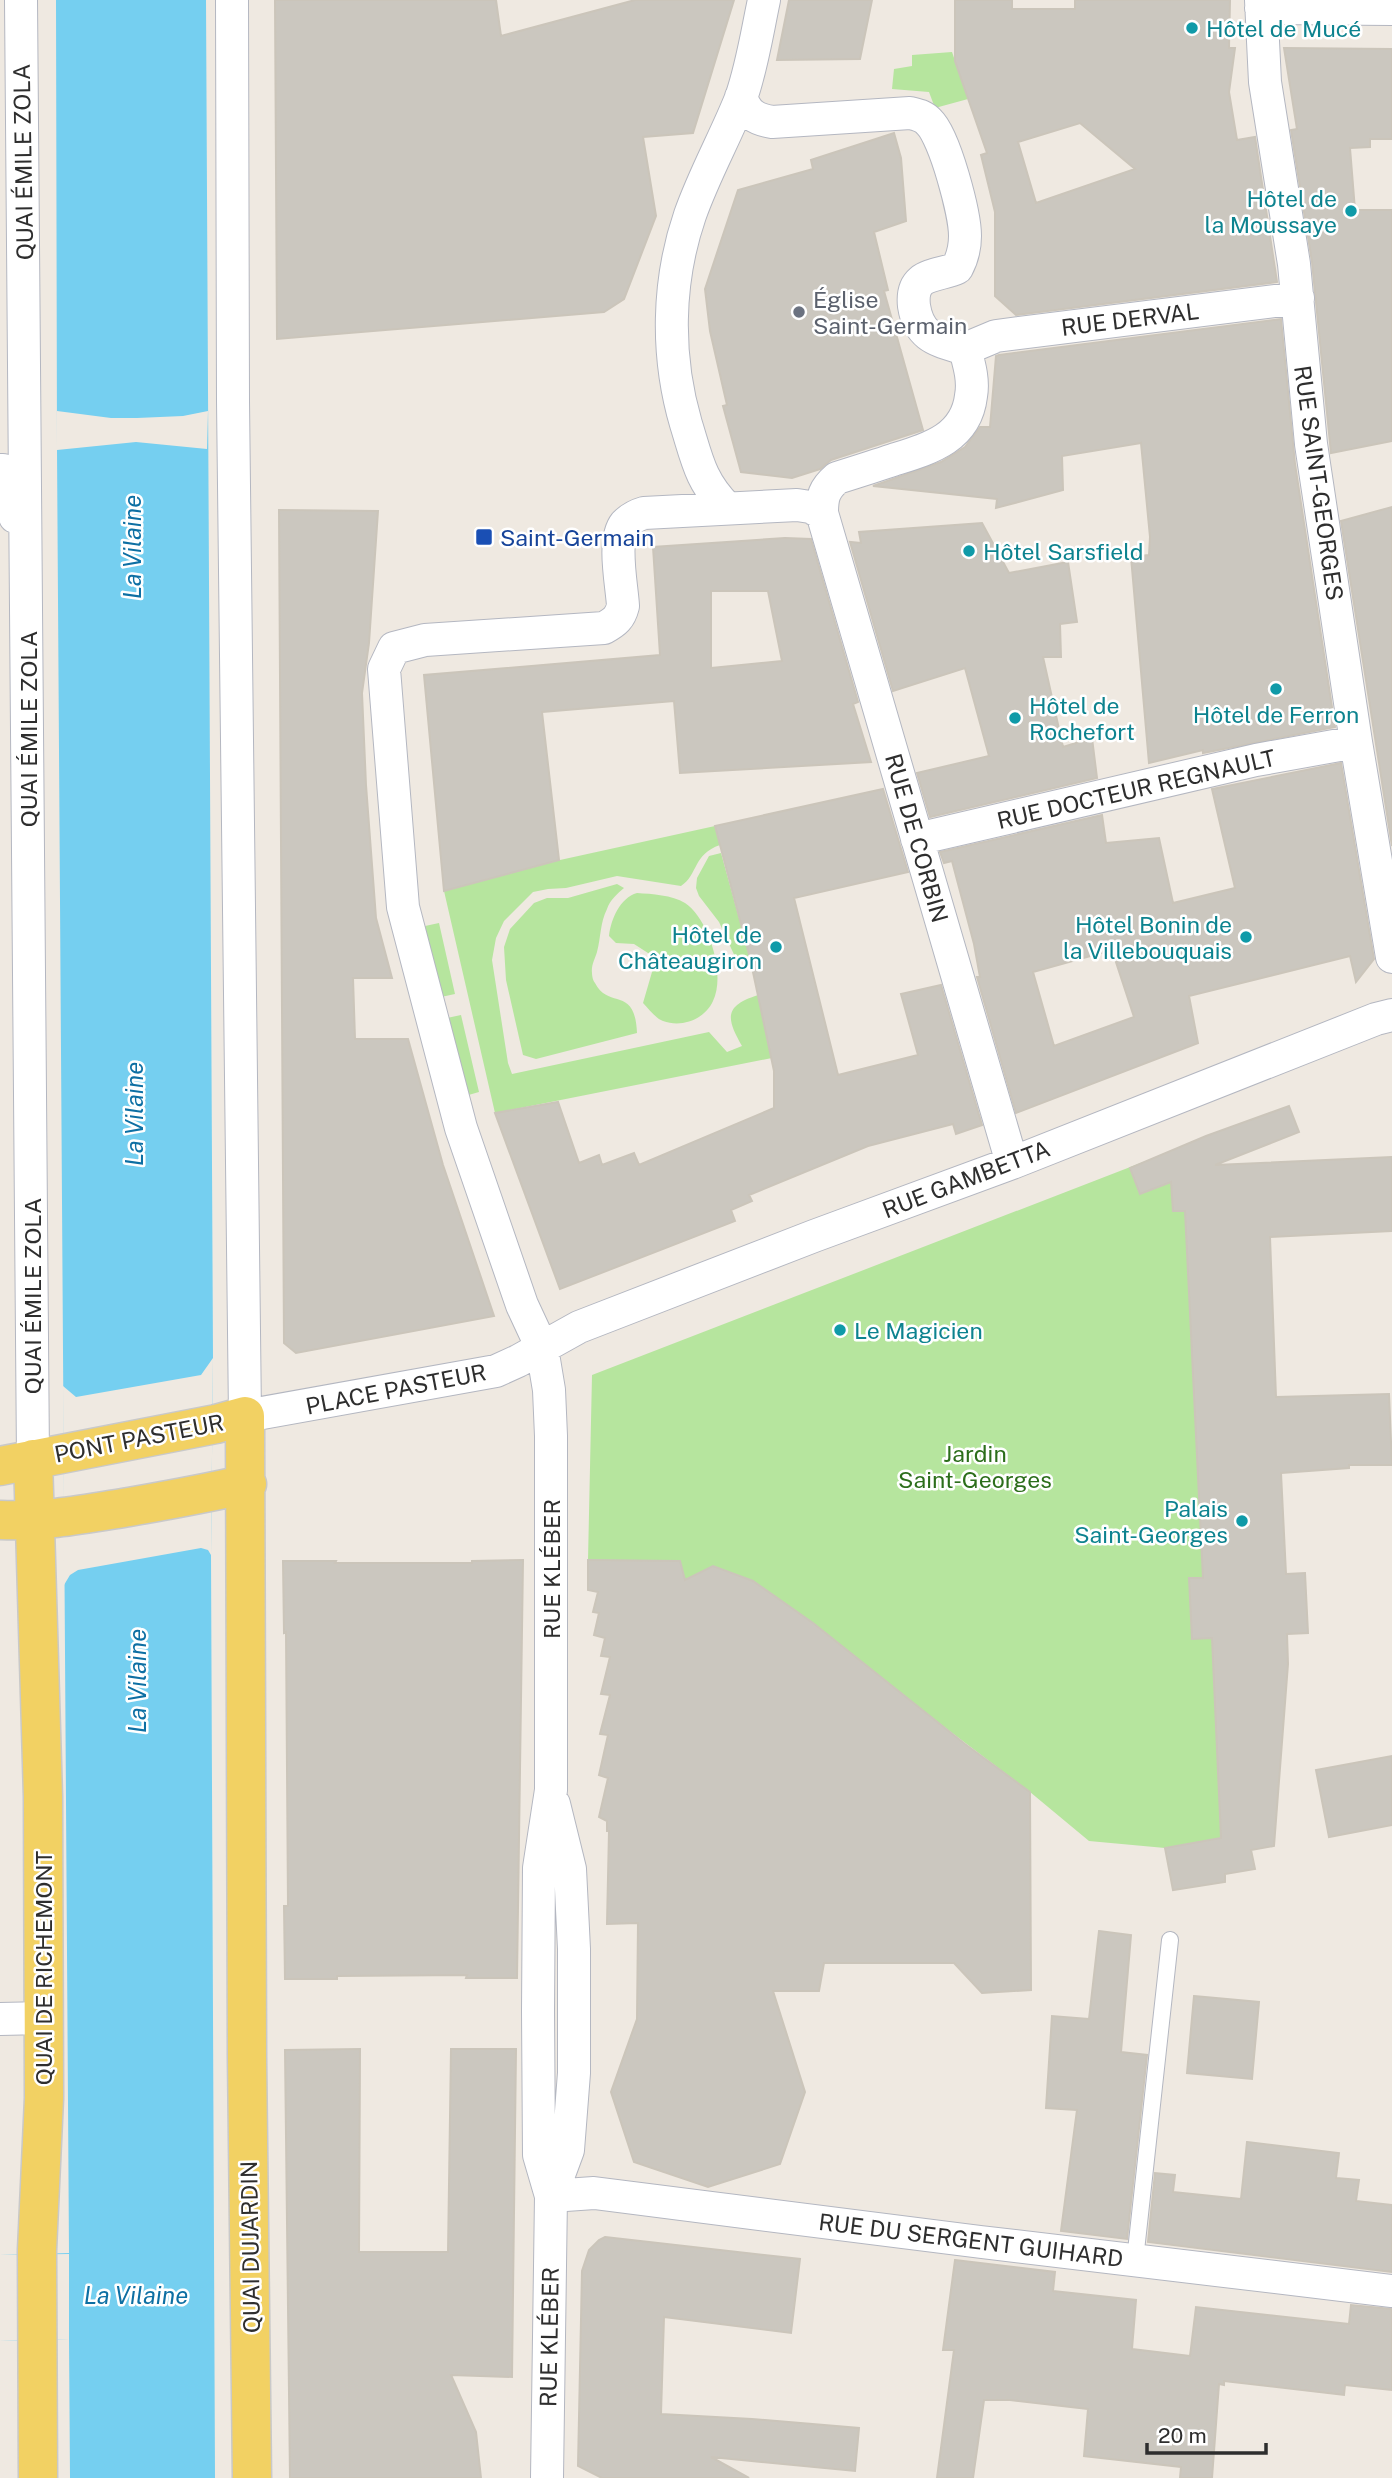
<svg xmlns="http://www.w3.org/2000/svg" width="1392" height="2478" viewBox="0 0 1392 2478" font-family="'Public Sans',sans-serif">
  <style>
    .green { fill: #b6e59e }
    .water { fill: #75cff0 }
    .pier { fill: #efe9e1 }
    .building { fill: #cbc7bf; stroke: #cbc5ba; stroke-width: 2; fill-rule: evenodd }
    .lines { fill: none; stroke-linecap: round; stroke-linejoin: round }
    .lane-casing { stroke: #b4b7c1; stroke-width: 18 }
    .street-casing { stroke: #b4b7c1; stroke-width: 34 }
    .primary-casing { stroke: #c9c9c9; stroke-width: 41 }
    .lane { stroke: #fff; stroke-width: 16 }
    .street { stroke: #fff; stroke-width: 32 }
    .primary { stroke: #f2d163; stroke-width: 38 }
    .culture-dot { fill: #0f9aa8; stroke: #fff; stroke-width: 2.5 }
    .worship-dot { fill: #6b7280; stroke: #fff; stroke-width: 2.5 }
    .transit-dot { fill: #1a4fb4; stroke: #fff; stroke-width: 2.5 }
    .labels { text-anchor: middle; dominant-baseline: central; stroke-width: 5; stroke-linejoin: round; paint-order: stroke }
    .culture-label { font-size: 23px; fill: #0d838f; stroke: #fff; text-anchor: start }
    .street-label { font-size: 23px; fill: #2e2e2e; stroke: #fff }
    .worship-label { font-size: 23px; fill: #5b616d; stroke: #fff; text-anchor: start }
    .transit-label { font-size: 23px; fill: #164399; stroke: #fff; text-anchor: start }
    .park-label { font-size: 23px; fill: #2c6e1b; stroke: #fff }
    .water-label { font-size: 24px; font-style: italic; fill: #0d6fa3; stroke: #fff }
  </style>
  <rect width="100%" height="100%" fill="#efe9e1"/>
  <path class="green" d="M952,52L968,99L935,108L929,92L892,89L894,69L912,66V55Z
    M715,826L720,845C693,854 698,875 681,886L617,876L566,888L548,889L533,892L504,921L496,938L492,960L508,1063L512,1074L709,1032L727,1052L742,1046C726,1018 724,1006 758,995L772,1058L495,1113L444,891L560,860Z
    M721,853L750,958L737,961L719,922L699,896L696,888L697,878L709,856Z
    M617,884L624,888C617,894 610,900 607,909C600,923 601,937 597,952C595,959 591,965 592,973C592,976 593,981 595,983C609,1010 635,985 637,1033L536,1059L523,1055L506,980L504,947L510,929L534,903L547,898H568Z
    M637,893C652,894 672,895 685,903C709,919 726,975 713,1001C705,1019 682,1028 663,1021C655,1018 649,1009 643,1003L652,972L648,953L634,944L616,943L609,936C611,919 620,898 637,893Z
    M439,923L455,994L441,997L425,926Z
    M461,1015L479,1092L465,1096L447,1018Z
    M1169,1152L1173,1211H1185L1203,1578H1190L1192,1639L1212,1638L1219,1791L1233,1836L1165,1848L1089,1841L1030,1792L918,1707L685,1580L680,1561L652,1563V1561L588,1560L592,1375Z"/>
  <path class="water" d="M56,0H206L213,1358L211,1555L215,2478H70L69,2339L0,2341V2255L69,2253L57,450Z"/>
  <path class="pier" d="M57,411L111,418H137L183,416L208,411L207,449L136,442L57,450Z
    M213,1358L211,1555L208,1550L201,1548L78,1570L70,1575L64,1585L63,1386L76,1397L201,1375Z
    M69,2254V2339L0,2341V2255Z"/>
  <path class="building" d="M275,0H496L501,36L635,0H734L693,133L643,137L656,216L624,299L604,312L277,339Z
    M789,0H872L860,59L777,60Z
    M955,0H1012V9H1075V0H1230L1229,48H1235L1229,92L1237,140L1255,137L1277,282L1016,315L995,296V212L981,155L987,153L955,61ZM1080,123L1135,169L1036,203L1018,142Z
    M1284,48L1392,49V139H1370V147L1350,148L1355,210H1392V441L1331,453L1312,262L1291,130L1297,129Z
    M894,133L901,158L906,221L874,232L888,290L884,291L923,430L831,460L820,469L792,478L741,472L723,406L727,405L710,331L705,289L738,190L813,169L811,160Z
    M1281,319L1295,464L1335,727L1203,753V750L1149,763L1131,557L1149,555L1150,537L1141,443L1062,456L1063,490L996,508L997,499L873,486L941,462L965,447L980,427H990L996,356L999,355Z
    M1392,507V846L1341,521Z
    M279,510L378,511L369,643L362,693L366,785L376,918L392,978H353L355,1039H408L443,1165L494,1316L296,1353L284,1343Z
    M982,523L1009,573L1068,562L1077,622L1060,624L1061,657H1043L1063,747L1092,738L1097,778L930,817L917,773L989,756L965,668L893,691L850,542L861,543L859,532Z
    M785,538L811,539L858,702L853,704L871,762L680,773L674,701L542,712L559,860L444,891L424,675L660,655L653,547ZM711,591H768L782,661L711,668Z
    M1341,763L1374,959L1356,982L1350,956L1189,996L1198,1043L1016,1113L977,977H980L974,944L952,861L944,863L940,852L1102,815L1106,843L1159,838L1173,903L1235,888L1212,789ZM1112,950L1134,1017L1054,1046L1033,972Z
    M883,789L908,872L794,898L838,1075L918,1055L901,994L941,985L982,1125L956,1134L953,1124L868,1146L749,1195L752,1201L731,1210L735,1221L560,1289L495,1113L558,1102L579,1163L599,1155L602,1165L634,1153L639,1165L774,1108V1071L750,958L715,826Z
    M1289,1106L1299,1132L1215,1165L1392,1157V1231L1270,1237L1276,1397L1389,1394L1392,1465H1349V1468L1281,1473L1286,1574L1305,1573L1308,1633L1287,1634L1288,1664L1274,1846L1251,1850L1255,1869L1225,1874V1882L1173,1890L1165,1848L1221,1838L1212,1638L1192,1639L1189,1578H1203L1185,1211H1173L1171,1182L1140,1194L1130,1168L1206,1136Z
    M523,1560L517,1978H466L467,1975L337,1976V1979H285L284,1906H288L286,1632L284,1633L283,1561H336L335,1563H472V1561Z
    M588,1560L680,1561L685,1580L713,1566L753,1581L813,1623L965,1744L1030,1792L1031,1990L982,1993L954,1963H824L819,1991H773L805,2092L780,2164L708,2187L634,2162L611,2092L637,2019L638,1923L607,1924L609,1831H607V1821L599,1817L608,1778L599,1775L608,1735L600,1734L610,1695L601,1694L610,1657L601,1656L605,1638L594,1635L599,1613L593,1612L598,1592L588,1590Z
    M1392,1756V1825L1329,1837L1316,1770Z
    M1099,1931L1131,1935L1121,2052L1147,2055L1127,2239L1061,2231L1077,2110L1046,2108L1052,2016L1089,2019Z
    M1194,1996L1259,2002L1252,2079L1187,2073Z
    M360,2049L359,2252H448L451,2049H516L512,2377L451,2375L476,2432L481,2478H290L285,2050Z
    M1247,2142L1339,2153L1336,2178L1359,2180L1356,2201L1392,2205V2272L1148,2242L1155,2173L1175,2175L1173,2192L1241,2199Z
    M605,2237L800,2259L791,2333L664,2317L661,2414L752,2419L859,2428L855,2471L711,2457L749,2478H602L578,2466L582,2271L589,2250L599,2240Z
    M955,2260L1055,2272L1053,2291L1136,2300L1132,2349L1190,2356L1196,2307L1349,2324L1351,2305L1392,2309V2390L1345,2385L1344,2395L1224,2381V2385L1219,2384L1212,2478H1180L1181,2467L1084,2456L1088,2409L1010,2400H984L973,2478H937L954,2350H943Z"/>
  <g class="lines">
    <defs>
      <path id="lane" d="M1135,2260L1170,1940"/>
      <path id="street" d="M21,0L33,1459
        M232,0L233,401L245,1416L496,1371L518,1361L579,1327L814,1236L1012,1163L1376,1019L1392,1015
        M1261,0L1265,82L1294,264L1311,444L1356,742L1392,957
        M1261,8L1392,9
        M741,97C747,114 755,119 772,122L910,113C918,115 924,116 929,122C945,137 965,214 965,236C965,248 963,257 957,268C947,273 929,274 921,281C914,287 913,297 914,306C919,338 937,340 965,349C969,364 974,380 971,396C966,439 928,449 893,460C875,466 856,472 837,478C824,489 822,497 822,513L1012,1163
        M965,349L996,336L1298,298
        M0,470H3L15,517
        M727,508C700,481 697,459 686,424C666,356 667,282 690,215C704,175 725,138 741,98C752,67 757,33 764,0
        M917,839L1256,760L1356,742
        M0,2019L44,2018
        M551,2196L594,2193L981,2242L1392,2291
        M551,2196L568,2150L574,2073V1949L570,1869L554,1804
        M547,2478L551,2196L539,2155L538,2011L539,1868L551,1790V1436L549,1390L542,1348L522,1305L461,1128L403,907L384,669L394,648L425,640L604,628C615,622 620,618 623,606C622,586 612,540 625,524C631,518 637,515 644,513L797,505L810,507L822,513"/>
      <path id="primary" d="M33,1459L43,1797L44,2098L37,2250L38,2478
        M0,1466L216,1424L245,1416L247,2057L252,2478
        M0,1520C45,1522 85,1514 129,1507C169,1500 208,1493 247,1484"/>
    </defs>
    <use href="#lane" class="lane-casing"/>
    <use href="#street" class="street-casing"/>
    <use href="#primary" class="primary-casing"/>
    <use href="#lane" class="lane"/>
    <use href="#street" class="street"/>
    <use href="#primary" class="primary"/>
  </g>
  <g class="culture-dot">
    <circle cx="1192" cy="28" r="7"/>
    <circle cx="1351" cy="211" r="7"/>
    <circle cx="969" cy="551" r="7"/>
    <circle cx="1276" cy="689" r="7"/>
    <circle cx="1015" cy="718" r="7"/>
    <circle cx="1246" cy="937" r="7"/>
    <circle cx="776" cy="947" r="7"/>
    <circle cx="840" cy="1330" r="7"/>
    <circle cx="1242" cy="1521" r="7"/>
  </g>
  <circle class="worship-dot" cx="799" cy="312" r="7"/>
  <rect class="transit-dot" x="475" y="528" width="18" height="18" rx="3.5"/>
  <g class="labels">
    <g class="culture-label">
      <text x="1206" y="28">Hôtel de Mucé</text>
      <text x="1337" y="198" text-anchor="end">Hôtel de<tspan x="1337" dy="26">la Moussaye</tspan></text>
      <text x="983" y="551">Hôtel Sarsfield</text>
      <text x="1029" y="705">Hôtel de<tspan x="1029" dy="26">Rochefort</tspan></text>
      <text x="1276" y="714" text-anchor="middle">Hôtel de Ferron</text>
      <text x="1232" y="924" text-anchor="end">Hôtel Bonin de<tspan x="1232" dy="26">la Villebouquais</tspan></text>
      <text x="762" y="934" text-anchor="end">Hôtel de<tspan x="762" dy="26">Châteaugiron</tspan></text>
      <text x="854" y="1330">Le Magicien</text>
      <text x="1228" y="1508" text-anchor="end">Palais<tspan x="1228" dy="26">Saint-Georges</tspan></text>
    </g>
    <g class="street-label">
      <text transform="translate(23 162) rotate(-91)">QUAI ÉMILE ZOLA</text>
      <text transform="translate(1130 319) rotate(-7)">RUE DERVAL</text>
      <text transform="translate(1319 483) rotate(82)">RUE SAINT-GEORGES</text>
      <text transform="translate(28 729) rotate(-90)">QUAI ÉMILE ZOLA</text>
      <text transform="translate(1136 789) rotate(-13)">RUE DOCTEUR REGNAULT</text>
      <text transform="translate(917 838) rotate(74)">RUE DE CORBIN</text>
      <text transform="translate(966 1179) rotate(-21)">RUE GAMBETTA</text>
      <text transform="translate(32 1296) rotate(-90)">QUAI ÉMILE ZOLA</text>
      <text transform="translate(396 1389) rotate(-11)">PLACE PASTEUR</text>
      <text transform="translate(139 1438) rotate(-11)">PONT PASTEUR</text>
      <text transform="translate(551 1569) rotate(-90)">RUE KLÉBER</text>
      <text transform="translate(43 1968) rotate(-90)">QUAI DE RICHEMONT</text>
      <text transform="translate(971 2240) rotate(7)">RUE DU SERGENT GUIHARD</text>
      <text transform="translate(250 2247) rotate(-91)">QUAI DUJARDIN</text>
      <text transform="translate(549 2337) rotate(-89)">RUE KLÉBER</text>
    </g>
    <g class="worship-label">
      <text x="813" y="299">Église<tspan x="813" dy="26">Saint-Germain</tspan></text>
    </g>
    <g class="transit-label">
      <text x="500" y="537">Saint-Germain</text>
    </g>
    <g class="park-label">
      <text x="975" y="1453">Jardin<tspan x="975" dy="26">Saint-Georges</tspan></text>
    </g>
    <g class="water-label">
      <text transform="translate(132 547) rotate(-90)">La Vilaine</text>
      <text transform="translate(134 1114) rotate(-90)">La Vilaine</text>
      <text transform="translate(137 1681) rotate(-90)">La Vilaine</text>
      <text x="136" y="2295">La Vilaine</text>
    </g>
  </g>
  <path d="M1147 2443v10h119v-10" fill="none" stroke="#2e2e2e" stroke-width="3.5"/>
  <text x="1158" y="2443" font-size="21" fill="#2e2e2e" stroke="#ffffff" stroke-width="5" paint-order="stroke">20 m</text>
</svg>
